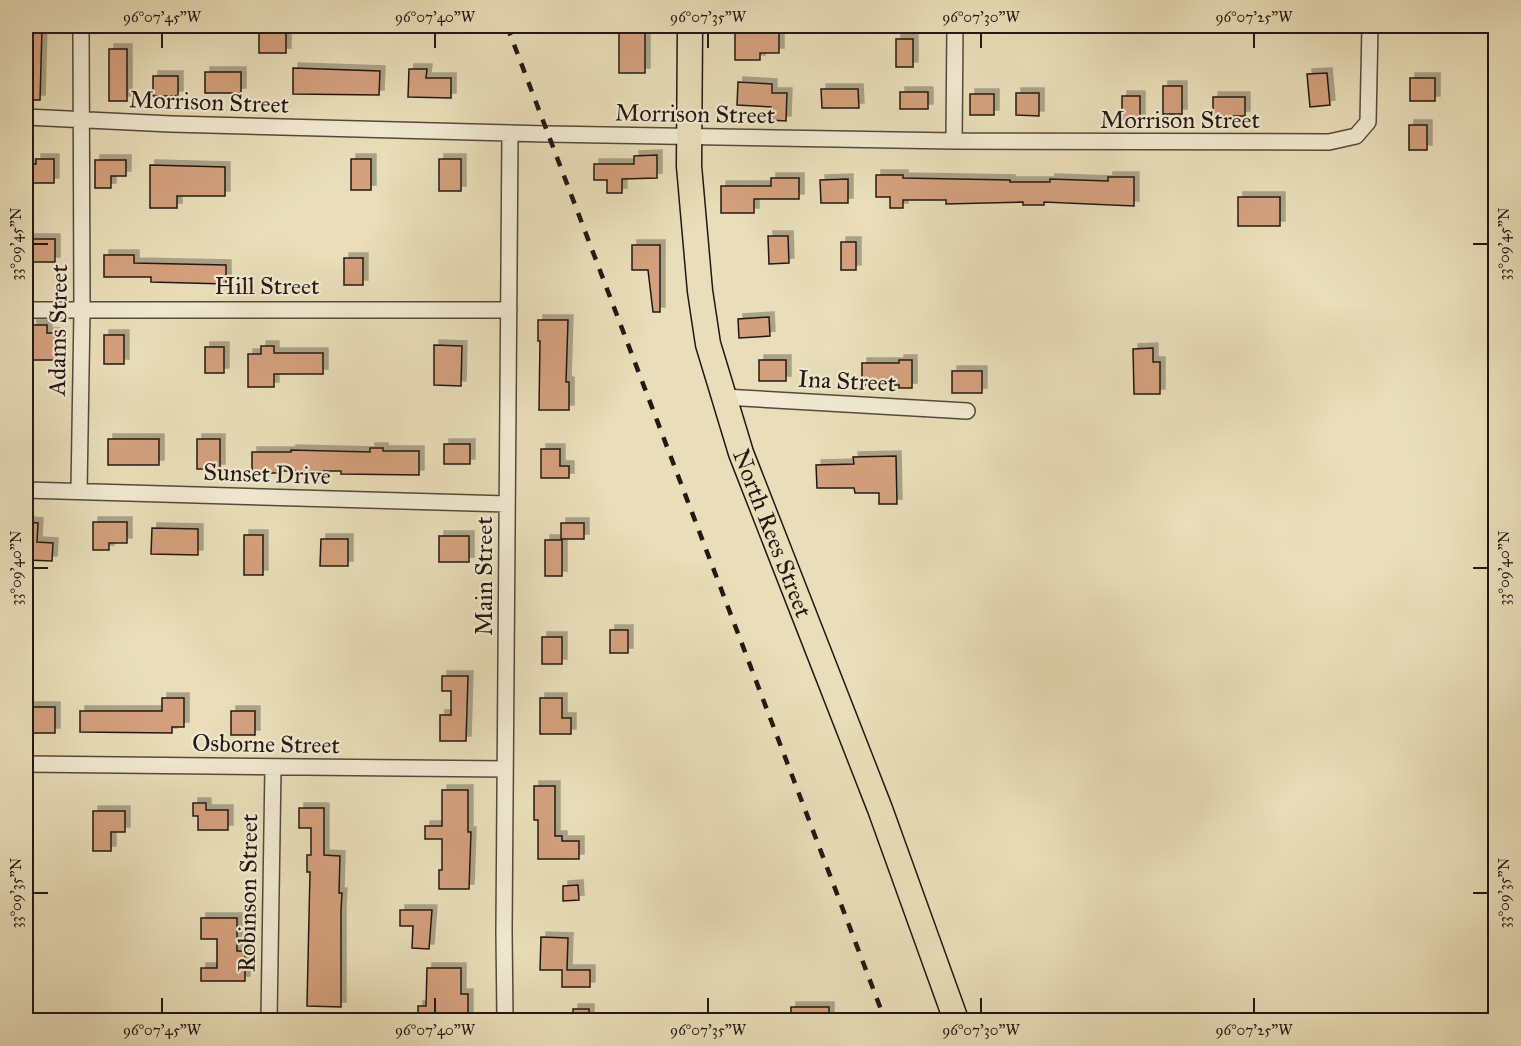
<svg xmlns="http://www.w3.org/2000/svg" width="1521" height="1046" viewBox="0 0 1521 1046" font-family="'IM FELL Great Primer',serif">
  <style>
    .building { fill: #d4a07d; stroke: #231813; stroke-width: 1.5; filter: url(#shadow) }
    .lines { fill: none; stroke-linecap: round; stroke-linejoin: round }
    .street-casing { stroke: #544a3c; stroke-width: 18 }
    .primary-casing { stroke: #231813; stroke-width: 27 }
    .street { stroke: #f1ead2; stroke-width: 15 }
    .primary { stroke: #e9deb9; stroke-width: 24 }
    .rail { stroke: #231813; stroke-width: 4.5; stroke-dasharray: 10 10; stroke-linecap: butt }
    .ticks { fill: none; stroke: #231813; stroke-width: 2 }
    .labels { text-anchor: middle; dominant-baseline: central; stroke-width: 4.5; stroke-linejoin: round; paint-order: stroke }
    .street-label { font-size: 24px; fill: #231813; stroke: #f1ead2 }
    .neatline { fill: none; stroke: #231813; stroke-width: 2 }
    .ticks-label { font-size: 15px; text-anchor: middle; fill: #231813 }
  </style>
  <defs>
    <filter id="shadow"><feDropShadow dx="5" dy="-5" stdDeviation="0" flood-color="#0004"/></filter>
  </defs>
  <rect width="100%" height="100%" fill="#e9deb9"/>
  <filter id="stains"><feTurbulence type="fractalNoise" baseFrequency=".00333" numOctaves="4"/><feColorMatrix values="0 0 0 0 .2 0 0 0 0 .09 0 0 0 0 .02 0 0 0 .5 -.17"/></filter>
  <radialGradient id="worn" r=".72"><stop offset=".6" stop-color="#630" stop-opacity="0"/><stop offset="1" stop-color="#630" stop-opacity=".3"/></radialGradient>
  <path class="building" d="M735,28H779V53H760V60H735Z
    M26,29H42L40,100H26Z
    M259,32H286V53H259Z
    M619,33H645V73H619Z
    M896,39H913V67H896Z
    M109,49H127V101H109Z
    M293,68L380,71L379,95L293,94Z
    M409,69H427L426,78H451V98L408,97Z
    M205,72H241V93H205Z
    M1327,73L1330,105L1310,107L1307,74Z
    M153,76H178V96H153Z
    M1410,78H1435V101H1410Z
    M738,82L772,84V93H787L786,121L770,120L771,107L737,105Z
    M1163,86H1182V114H1163Z
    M821,89H858L859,108H822Z
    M900,92H928V109H900Z
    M1016,93H1039V116L1016,115Z
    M970,94H994V115H970Z
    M1122,96H1140V119H1122Z
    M1213,97H1245V116H1213Z
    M1409,125H1427V150H1409Z
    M657,155V178L622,179V193H607V180H594V164H634V156Z
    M36,159H54V183H26V164H36Z
    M351,159H371V190H351Z
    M439,159H461V191H439Z
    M95,160H126V176H111V188H95Z
    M150,165L225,167V196H177V208H150Z
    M876,175H903V178L1010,180V182H1050V179L1108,181V177H1134V206L1044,202V205H1023V202L946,204V200H903V208H890V197H876Z
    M771,178H799V199H754V213H721V186H771Z
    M848,179V203H821L820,180Z
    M1238,197H1280V226H1238Z
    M768,236H788L789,263L769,264Z
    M28,239H55V262H28Z
    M841,242H856V270H841Z
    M632,245H660V312H653L648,270H632Z
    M104,255H134V263L226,265V284L151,282V277H104Z
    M344,258H363V285H344Z
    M769,317L770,336L739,338L738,319Z
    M538,320H568L566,382H569V410H539L540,341H538Z
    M32,325H47V333H55V360H32Z
    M104,335H124V364H104Z
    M434,345L462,346L461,386L434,385Z
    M261,346H274V353H323V374H274V387H248V354H261Z
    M205,347H224V373H205Z
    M1153,348V362H1160V394H1134L1133,349Z
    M759,360H786V381H759Z
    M899,360H912V388H899V385H862V363H899Z
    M952,371H982V393H952Z
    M108,439H159V465H108Z
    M197,439H220V469H197Z
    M444,444H470V464H444Z
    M370,448H383V451H419V475L341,474V471H278V473H252V452H291V450L370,452Z
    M541,449H560V466H569V478H541Z
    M896,456L897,504H879V493H855L854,488H817L816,465L854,464L853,457Z
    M26,522L38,523L37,542L53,543L52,561L26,560Z
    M93,522H127V543H109V550H93Z
    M561,523H584V539H561Z
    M152,528L198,529V555L151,554Z
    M244,535H263V575H244Z
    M439,536H469V562H439Z
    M321,539H348V566H320Z
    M545,540H562V576H545Z
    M610,630H628V653H610Z
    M542,637H562V664H542Z
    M442,676H468L466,741H440V715H451V691H442Z
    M162,698H184V727H172V733L80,732V711H162Z
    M540,698H562V718H571V734H540Z
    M26,707H55V733H26Z
    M231,711H255V735H231Z
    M534,786H555V836H562V841H579V859H538V820H534Z
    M442,790H468V832H471L469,889H439V870H442V839H425V826H442Z
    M193,803H206V810H228V830H198V816H193Z
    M299,808H324V855L340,856L339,893H342L341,910V1007L307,1006L310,872H307V855H311V828H299Z
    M93,811H125V832H111V851H93Z
    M578,885L579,900L563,901V886Z
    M400,910H432L429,949L412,948L413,926H400Z
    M201,918H237V951H245V981H201V968H217V939H201Z
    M541,937L568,938L567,970H590V987H562V970H540Z
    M427,968H461V994H468V1018H418V1006H426Z
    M791,1007H829V1020H791Z
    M573,1009H589V1020H573Z"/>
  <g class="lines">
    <defs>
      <path id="street" d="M26,117L171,124L547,134L954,141L1329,142L1356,136L1368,122L1370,26
        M954,141L955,26
        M26,310H509
        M724,397L967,411
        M26,490L507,504
        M79,491L82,311L81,26
        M26,764L505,769
        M269,1020L273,767
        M505,1020L504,931L510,133"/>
      <g id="primary">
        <path id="s1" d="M690,26L689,166L700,291L708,344L741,453L880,809L956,1020"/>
      </g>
    </defs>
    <use href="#street" class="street-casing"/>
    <use href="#primary" class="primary-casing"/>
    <use href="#street" class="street"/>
    <use href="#primary" class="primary"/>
    <path class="rail" d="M507,26L885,1020"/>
  </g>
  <path class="ticks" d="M162,33V48M435,33V48M708,33V48M981,33V48M1254,33V48M33,244H48M1473,244H1488M33,568H48M1473,568H1488M33,893H48M1473,893H1488M162,998V1013M435,998V1013M708,998V1013M981,998V1013M1254,998V1013"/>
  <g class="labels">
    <g class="street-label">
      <text transform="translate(209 102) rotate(2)">Morrison Street</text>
      <text transform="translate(695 114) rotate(1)">Morrison Street</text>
      <text x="1180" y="120">Morrison Street</text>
      <text x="267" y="286">Hill Street</text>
      <text transform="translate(58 330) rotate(-89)">Adams Street</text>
      <text transform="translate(847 381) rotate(3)">Ina Street</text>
      <text transform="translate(267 474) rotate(2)">Sunset Drive</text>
      <text stroke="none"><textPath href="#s1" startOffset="519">North Rees Street</textPath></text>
      <text transform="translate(484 576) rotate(-90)">Main Street</text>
      <text transform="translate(266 744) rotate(1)">Osborne Street</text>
      <text transform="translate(248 893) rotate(-89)">Robinson Street</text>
    </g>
  </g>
  <rect width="1521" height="1046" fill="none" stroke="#e9deb9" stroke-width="66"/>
  <rect x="33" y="33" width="1455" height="980" class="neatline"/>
  <g class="ticks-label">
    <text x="162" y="22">96°07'45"W</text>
    <text x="435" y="22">96°07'40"W</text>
    <text x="708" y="22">96°07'35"W</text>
    <text x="981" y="22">96°07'30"W</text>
    <text x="1254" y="22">96°07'25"W</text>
    <text transform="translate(16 244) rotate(-90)" y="5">33°09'45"N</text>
    <text transform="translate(1504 244) rotate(-90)" y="5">33°09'45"N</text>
    <text transform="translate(16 568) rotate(-90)" y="5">33°09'40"N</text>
    <text transform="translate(1504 568) rotate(-90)" y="5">33°09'40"N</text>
    <text transform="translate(16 893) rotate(-90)" y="5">33°09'35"N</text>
    <text transform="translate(1504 893) rotate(-90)" y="5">33°09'35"N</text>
    <text x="162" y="1035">96°07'45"W</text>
    <text x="435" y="1035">96°07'40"W</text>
    <text x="708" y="1035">96°07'35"W</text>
    <text x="981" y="1035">96°07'30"W</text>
    <text x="1254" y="1035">96°07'25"W</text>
  </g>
  <rect width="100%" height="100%" filter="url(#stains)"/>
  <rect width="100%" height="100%" fill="url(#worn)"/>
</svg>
